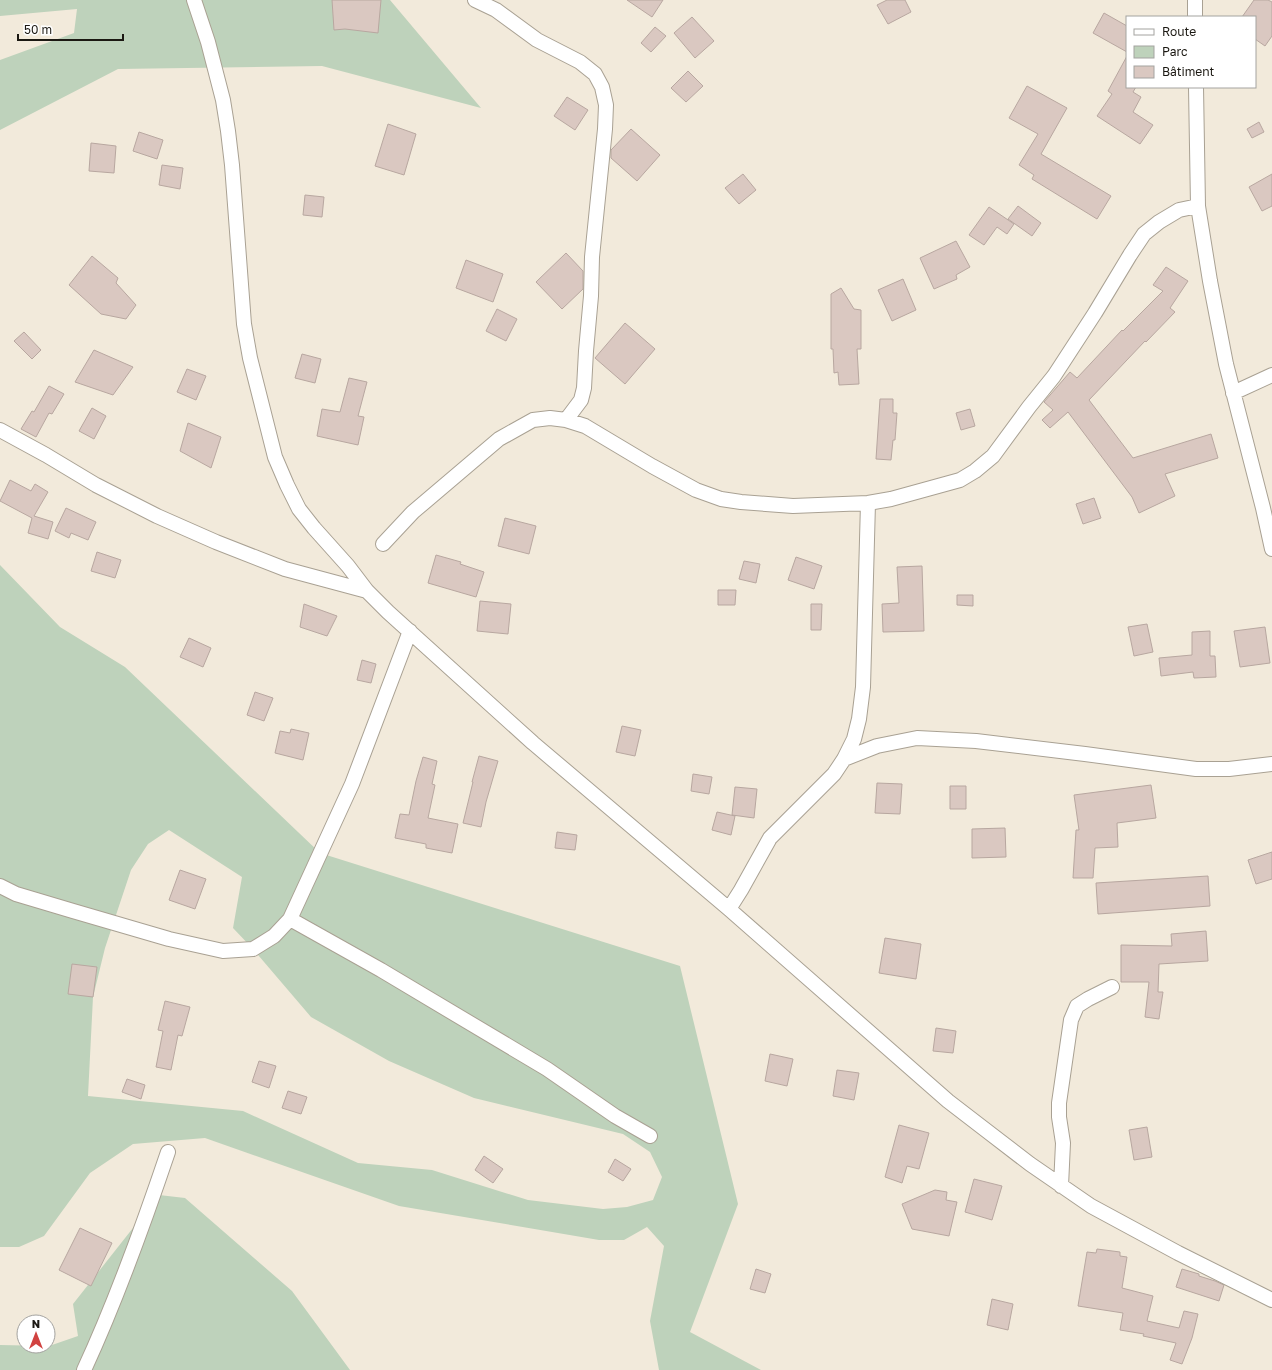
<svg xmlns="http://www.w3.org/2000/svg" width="1272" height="1370" viewBox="0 0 1272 1370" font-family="'Golos Text',sans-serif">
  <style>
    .green { fill: #bed2bb; fill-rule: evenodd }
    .building { fill: #dac8c1; stroke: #b8a7a0 }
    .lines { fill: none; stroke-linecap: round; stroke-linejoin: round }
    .minor-casing { stroke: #a9a193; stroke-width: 16 }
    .minor { stroke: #fff; stroke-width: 14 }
  </style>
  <rect width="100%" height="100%" fill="#f2eadb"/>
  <path class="green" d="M0,0H390L481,108L322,66L118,69L0,130V60L74,33L77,9L0,16Z
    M0,565L60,627L125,667L320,853L680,966L738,1204L690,1332L761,1370H659L650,1321L664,1246L647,1227L624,1240H599L399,1206L205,1138L133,1144L90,1173L44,1236L19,1247H0ZM169,830L242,877L233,928L253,949L311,1017L389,1061L474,1098L623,1134L650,1152L662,1177L653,1200L627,1207L603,1209L528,1200L432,1170L358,1163L243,1111L88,1096L93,997L105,948L131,870L148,844Z
    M159,1195L185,1198L292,1291L350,1370H0V1345L48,1346V1345H52L78,1336L73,1304Z"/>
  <path class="building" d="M332,0H381L378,33L345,29L334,30Z
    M627,0H663L652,17Z
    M887,0H905L911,12L888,24L877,5Z
    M1254,0H1268L1272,2V36L1265,46L1255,39V17H1242Z
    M1104,13L1127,26V52L1093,33Z
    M692,17L714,41L695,58L674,33Z
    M655,27L666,36L651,52L641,43Z
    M1127,56V87H1136L1133,92L1141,97L1133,112L1153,125L1140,144L1097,116L1112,94L1108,91Z
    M688,71L703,86L686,102L671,88Z
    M1027,86L1067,108L1041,154L1111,196L1097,219L1032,179L1034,175L1019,165L1038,134L1009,118Z
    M567,97L588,110L575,130L554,116Z
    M1259,122L1264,132L1252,138L1247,129Z
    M388,124L416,134L404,175L375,166Z
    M631,129L660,155L637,181L611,158V150Z
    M139,132L163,140L157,159L133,151Z
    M91,143L116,146L114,173L89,171Z
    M162,165L183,168L180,189L159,185Z
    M743,174L756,190L739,204L725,188Z
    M1272,174V206L1262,211L1249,187Z
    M305,195L324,197L322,217L303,215Z
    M1018,206L1041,223L1032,236L1008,219Z
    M989,207L1014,224L1007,234L997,227L984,245L969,235Z
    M956,241L970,267L956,275L957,279L934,289L920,258Z
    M566,253L583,271V289L562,309L536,282Z
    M92,256L118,278L116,283L136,305L126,319L101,314L69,285Z
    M466,260L503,274L493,302L456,288Z
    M1166,267L1188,281L1170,308L1175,312L1146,342L1145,341L1089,400L1133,458L1211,434L1218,458L1165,474L1175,496L1139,513L1132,497L1068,412L1050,428L1042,420L1053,410L1044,402L1070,372L1077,378L1122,330L1123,331L1163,291L1153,285Z
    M903,279L916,310L892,321L878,290Z
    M841,288L854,309L861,310V349H857L859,384L839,385L838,372L834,373L833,349H831V294Z
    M497,309L517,319L506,341L486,331Z
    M625,323L655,349L625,384L595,358Z
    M24,332L41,350L32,359L14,341Z
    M94,350L133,367L113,395L75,382Z
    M302,354L321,359L315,383L295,378Z
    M187,369L206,376L196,400L177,392Z
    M349,378L367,382L358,416L364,417L358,445L317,436L322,409L340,412Z
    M49,386L64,394L52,414L49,413L36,437L21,429L32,411L34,412Z
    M880,399H893V413H897L895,440H893L891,460L876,459Z
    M92,408L106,416L94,439L79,431Z
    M970,409L975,426L961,430L956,413Z
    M188,423L221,437L211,468L180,451Z
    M10,480L31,491L35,484L48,492L34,516L53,522L48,539L28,533L32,518L0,501Z
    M1094,498L1101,518L1083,524L1076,504Z
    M66,508L96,522L88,540L71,533L69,538L55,531Z
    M505,518L536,526L529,554L498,546Z
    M97,552L121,560L115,578L91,571Z
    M436,555L461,562L460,564L484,572L476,597L428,583Z
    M796,557L822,566L814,589L788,580Z
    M744,561L760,564L756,583L739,579Z
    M922,566L924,631L883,632L882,604L899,603L897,567Z
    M718,590H736L735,605H718Z
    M957,595H973V606L957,605Z
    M480,601L511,604L508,634L477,631Z
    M304,604L337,616L327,636L300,627Z
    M811,604H822L821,630H811Z
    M1147,624L1153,652L1134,656L1128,627Z
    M1265,627L1270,663L1240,667L1234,631Z
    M1210,631V656H1215L1216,677L1194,678L1193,672L1161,676L1159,658L1192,655V632Z
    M189,638L211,648L203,667L180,657Z
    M362,660L376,664L371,683L357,680Z
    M255,692L273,698L264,721L247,715Z
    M622,726L641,730L635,756L616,752Z
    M291,729L309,733L303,760L275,753L280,731L290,733Z
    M479,756L498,761L486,802L481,827L463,823L473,782H472Z
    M423,757L437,761L432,784L435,785L428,818L458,824L452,853L426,848V844L395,838L400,814L409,815L416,781Z
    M693,774L712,777L709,794L691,791Z
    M877,783L902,784L900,814L875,813Z
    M1151,785L1156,818L1117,823L1118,847L1095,848L1093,878H1073L1076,830H1079L1074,795Z
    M950,786H966V809H950Z
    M735,787L757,789L754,818L732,815Z
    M717,812L735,816L731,835L712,830Z
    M1005,828L1006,857L972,858V829Z
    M557,832L577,835L575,850L555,848Z
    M1272,852V879L1256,884L1248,860Z
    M180,870L206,879L195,909L169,900Z
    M1208,876L1210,906L1098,914L1096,883Z
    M1206,931L1208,961L1159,964L1158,992H1163L1159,1019L1145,1017L1149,982H1121V945L1172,946L1171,934Z
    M885,938L921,944L916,979L879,973Z
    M72,964L97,967L93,997L68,994Z
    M165,1001L190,1007L182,1036L178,1035L171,1070L156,1067L163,1031L158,1030Z
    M936,1028L956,1031L953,1053L933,1051Z
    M770,1054L793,1059L787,1086L765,1081Z
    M259,1061L276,1066L269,1088L252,1082Z
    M837,1070L859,1073L854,1100L833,1096Z
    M127,1079L145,1085L141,1099L122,1092Z
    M288,1091L307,1097L301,1114L282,1108Z
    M899,1125L929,1133L919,1169L907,1166L902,1183L885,1177Z
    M1147,1127L1152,1157L1134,1160L1129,1130Z
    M484,1156L503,1169L493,1183L475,1170Z
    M615,1159L631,1169L623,1181L608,1172Z
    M974,1179L1002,1186L992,1220L965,1212Z
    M935,1190L947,1192L946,1200L957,1202L949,1236L912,1229L902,1204Z
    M80,1228L112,1243L91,1286L59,1270Z
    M1097,1249L1120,1252V1256L1127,1257L1122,1288L1153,1296L1147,1321L1179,1328L1184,1311L1198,1314L1192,1338L1182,1364L1170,1360L1176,1343L1143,1336L1144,1334L1120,1330L1123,1313L1078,1306L1087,1252L1096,1253Z
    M756,1269L771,1274L765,1293L750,1289Z
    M1182,1269L1199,1274V1276L1215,1281L1224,1285L1219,1301L1176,1287Z
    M992,1299L1013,1304L1008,1330L987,1325Z"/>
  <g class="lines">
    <defs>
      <path id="minor" d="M194,0L208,42L223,100L228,131L232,165L244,324L250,358L275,457L287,485L299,509L314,528L348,566L367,591L388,612L533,743L729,909L948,1101L987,1131L1030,1164L1091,1206L1178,1253L1272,1300
        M475,0L496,10L537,40L580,62L595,74L602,87L606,105L605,129L592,257L591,296L586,351L584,388L581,400L566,420
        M1195,17V0
        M1196,87L1198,206L1210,281L1226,364L1263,508L1272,549
        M1233,393L1272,375
        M0,430L46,455L96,485L157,516L216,542L285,569L367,591
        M383,544L413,512L499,439L533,420L550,418L566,420L585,426L652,466L696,490L721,499L741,502L793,506L868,503L891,499L960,480L975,471L993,456L1029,407L1054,376L1095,313L1130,255L1144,234L1159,222L1179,210L1198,206
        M844,759L877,746L917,738L976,741L1085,754L1196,769H1229L1272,764
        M0,886L16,894L73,911L169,939L223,951L253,949L274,936L290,919L352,784L410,631
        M729,909L741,890L770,838L834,774L844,759L854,739L859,719L863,687L868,503
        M290,919L381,970L547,1069L615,1116L650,1136
        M1061,1186L1063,1143L1059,1117V1103L1071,1020L1077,1006L1088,999L1112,987
        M84,1370C117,1299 143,1226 168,1152"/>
    </defs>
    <use href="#minor" class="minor-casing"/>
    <use href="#minor" class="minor"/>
  </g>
  <rect x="1126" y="16" width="130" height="72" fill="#ffffff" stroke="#a4a3a0"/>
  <rect x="1134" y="29" width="20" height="6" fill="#ffffff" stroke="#a4a3a0"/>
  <text x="1162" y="36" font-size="12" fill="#1b1812">Route</text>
  <rect x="1134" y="46" width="20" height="12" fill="#bed2bb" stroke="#a4a3a0"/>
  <text x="1162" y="56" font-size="12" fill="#1b1812">Parc</text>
  <rect x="1134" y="66" width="20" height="12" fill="#dac8c1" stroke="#a4a3a0"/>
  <text x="1162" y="76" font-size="12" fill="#1b1812">Bâtiment</text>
  <g transform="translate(36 1334)"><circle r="19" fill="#ffffff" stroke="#a4a3a0"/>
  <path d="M0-3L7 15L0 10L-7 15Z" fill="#d14240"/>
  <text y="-6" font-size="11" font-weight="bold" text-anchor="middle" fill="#1b1812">N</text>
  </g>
  <path d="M18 34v6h105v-6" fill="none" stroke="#1b1812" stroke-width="2"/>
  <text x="24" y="34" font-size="12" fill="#1b1812" stroke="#ffffff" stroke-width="3" paint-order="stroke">50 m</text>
</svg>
